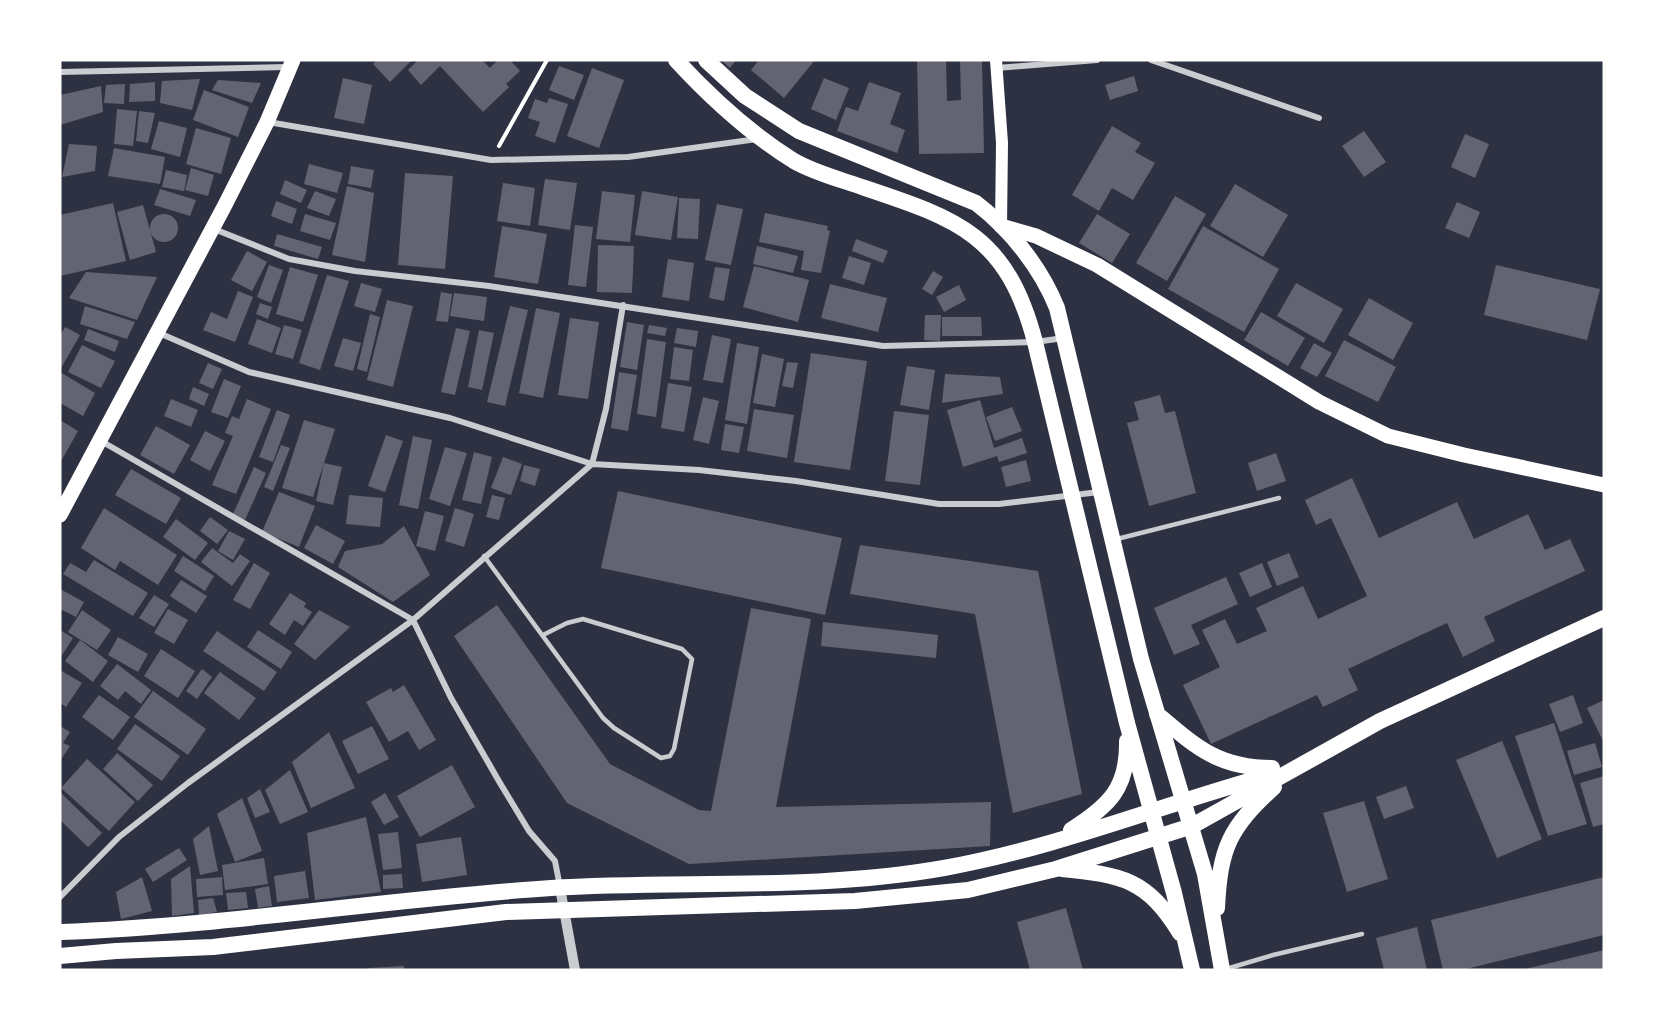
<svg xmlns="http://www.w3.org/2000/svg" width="1664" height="1030" viewBox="0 0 1664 1030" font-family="Barlow,sans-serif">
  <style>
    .building { fill: #626471 }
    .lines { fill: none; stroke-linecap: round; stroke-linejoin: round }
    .path { stroke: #fff; stroke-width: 4 }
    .service { stroke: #caccd0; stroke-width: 4.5 }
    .minor { stroke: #caccd0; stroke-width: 6 }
    .tertiary { stroke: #caccd0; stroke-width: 10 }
    .secondary { stroke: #fff; stroke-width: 12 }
    .primary { stroke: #fff; stroke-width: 15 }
    .trunk { stroke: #fff; stroke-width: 16 }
  </style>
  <rect width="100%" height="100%" fill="#2d3142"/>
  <path class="building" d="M377,60H412L390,82L373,64Z
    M418,60H482L490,68L498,60H510L520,71L506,84L509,87L483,112L440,66L421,85L408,70Z
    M721,60H736L730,68Z
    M759,60H815L784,98L751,70Z
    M917,60H946L947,101L961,100L960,60H982L984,153L919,154Z
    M559,66L584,75L574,100L549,90Z
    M592,68L624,80L599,148L567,136Z
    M1134,76L1138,91L1110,100L1105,85Z
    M343,78L372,85L364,124L334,118Z
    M824,78L849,88L836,120L811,109Z
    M200,79L192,110L160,103L162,81Z
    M218,80L261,83L252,103L212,90Z
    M155,82V101L129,102L130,84Z
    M869,82L901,93L890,124L905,130L897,153L837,131L846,107L858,111Z
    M125,84L124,104L104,103L106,85Z
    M101,86L103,112L60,125V95Z
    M204,90L249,107L238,137L193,120Z
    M549,98L568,104L555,143L535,136L540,122L528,118L535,99L547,103Z
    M117,109L137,111L133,146L114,144Z
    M139,111L155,113L148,143L136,141Z
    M159,121L187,128L180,157L151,149Z
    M1112,126L1141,143L1135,152L1155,163L1133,200L1112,188L1099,211L1072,195Z
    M196,128L231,138L221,174L186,164Z
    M1364,131L1386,162L1364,177L1342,146Z
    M1465,134L1489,144L1475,178L1451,167Z
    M69,144L97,146L95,171L62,177Z
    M114,148L165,157L160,184L108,176Z
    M309,164L343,173L337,193L304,184Z
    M351,166L374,170L371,188L348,184Z
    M191,168L214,175L208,196L185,190Z
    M166,170L187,175L184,191L162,187Z
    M405,173L453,176L445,269L398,265Z
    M545,179L577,183L570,230L538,225Z
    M285,180L307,190L301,203L280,194Z
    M503,183L535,188L530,226L497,221Z
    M1235,184L1288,215L1263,257L1210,226Z
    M347,186L374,193L365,262L332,255Z
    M160,189L196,200L190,216L154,205Z
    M315,191L336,199L329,216L307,208Z
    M602,191L635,195L630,242L596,239Z
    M642,191L678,197L671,240L635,235Z
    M1175,196L1206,214L1167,281L1136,263Z
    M679,198L700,199L698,239L677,238Z
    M276,201L297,209L292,224L271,216Z
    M1457,202L1480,212L1469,238L1445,228Z
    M113,203L126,261L60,276V215Z
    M717,204L743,209L731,265L705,260Z
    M143,205L156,252L130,260L117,212Z
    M765,213L828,226L827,230L830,231L821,273L801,270L804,251L759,242Z
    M150 228a14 14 0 1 1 28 0a14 14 0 1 1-28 0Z
    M305,214L336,223L330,240L300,231Z
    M1097,214L1130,234L1112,263L1079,243Z
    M575,225L593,227L586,287L568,285Z
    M502,226L547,234L538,284L494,277Z
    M1203,226L1279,269L1244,332L1168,289Z
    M277,234L322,247L318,259L274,246Z
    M856,239L888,251L883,263L852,251Z
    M598,245L634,246L632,293L597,292Z
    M757,246L798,256L793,273L753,264Z
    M247,251L267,262L252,291L231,280Z
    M849,256L871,263L864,285L842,278Z
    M668,259L694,263L689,301L662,297Z
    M269,265L283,270L271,303L257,297Z
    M1496,265L1600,289L1587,340L1484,315Z
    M754,266L809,280L798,322L743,307Z
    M290,267L318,275L303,322L276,314Z
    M715,267L730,269L724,301L709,298Z
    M933,271L943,277L932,295L922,289Z
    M86,272L157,277L137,320L69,298Z
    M327,275L349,281L320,370L299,363Z
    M361,283L382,289L375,312L354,306Z
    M1296,283L1343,309L1324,343L1277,316Z
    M830,284L887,298L878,332L821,318Z
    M959,285L966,300L944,312L936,297Z
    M238,291L253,297L235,342L203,330L211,312L227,319Z
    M441,292L452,294L448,322L436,321Z
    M454,293L487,297L484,321L450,316Z
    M1369,298L1413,323L1393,360L1348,335Z
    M387,300L413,306L393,387L367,380Z
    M260,303L272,307L268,319L256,314Z
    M85,306L135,322L127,339L80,324Z
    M510,306L528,310L505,406L487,402Z
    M536,308L560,313L543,398L519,393Z
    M1261,312L1305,338L1288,366L1244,340Z
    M370,314L380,317L367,372L357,369Z
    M925,315H941L940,341L924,340Z
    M942,317H981L982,336H942Z
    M570,318L599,322L588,399L558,395Z
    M257,319L281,328L272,353L248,344Z
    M627,322L644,325L637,370L620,367Z
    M284,325L302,330L293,359L275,354Z
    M649,325L667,328L665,336L647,333Z
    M65,327L80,335L60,370V335Z
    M456,328L470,331L455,395L441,392Z
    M677,328L698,331L696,347L674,343Z
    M88,329L119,341L115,352L84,340Z
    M479,330L494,333L482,390L468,387Z
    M712,335L731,339L723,383L703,380Z
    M343,338L361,343L353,371L334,366Z
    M647,339L666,342L656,417L637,414Z
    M1344,340L1396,367L1378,402L1325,376Z
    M737,343L759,347L747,424L725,420Z
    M1314,343L1332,353L1317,377L1300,368Z
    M82,345L115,361L101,388L68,372Z
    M674,347L693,350L689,381L670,379Z
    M811,353L867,361L850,470L794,462Z
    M762,354L784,359L775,407L753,403Z
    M787,362L798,363L793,388L782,386Z
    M208,363L222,369L213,389L199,383Z
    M907,366L935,370L929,410L900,405Z
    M60,372L95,393L83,416L60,403Z
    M619,372L637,375L628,431L611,428Z
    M945,374L1000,377L1003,394L942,403Z
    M224,379L241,386L228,418L211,412Z
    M668,383L692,387L684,432L661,428Z
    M193,387L209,394L204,406L189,399Z
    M1160,395L1165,413L1175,411L1196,493L1149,506L1127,423L1139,420L1134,402Z
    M703,397L719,401L709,444L693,440Z
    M171,399L198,410L191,427L164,416Z
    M247,399L271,409L236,494L212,485L233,436L225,433L232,416L239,419Z
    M980,400L994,448L1022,438L1027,453L999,462L997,456L963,467L947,410Z
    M1012,407L1022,431L995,441L986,417Z
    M754,409L794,415L787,458L747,451Z
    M277,410L290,415L273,462L259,457Z
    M894,411L929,415L920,485L885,481Z
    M60,420L78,431L60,463Z
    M304,420L335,429L313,497L282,488Z
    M725,424L744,427L739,453L721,450Z
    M156,426L190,445L174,474L140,455Z
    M205,431L225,441L210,471L190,460Z
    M386,435L403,441L385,492L368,486Z
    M413,436L432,440L418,509L399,505Z
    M281,445L290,448L273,491L264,487Z
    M445,447L467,453L450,506L429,499Z
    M474,452L492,457L481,504L462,500Z
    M1276,453L1286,481L1257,491L1248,463Z
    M503,457L522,464L511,495L491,488Z
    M1026,460L1031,481L1006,487L1001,467Z
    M324,463L342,467L333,505L316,501Z
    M524,465L540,469L535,486L520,481Z
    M254,467L266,473L245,520L233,514Z
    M131,469L181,498L166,524L115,495Z
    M1352,478L1379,538L1457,502L1474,539L1528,514L1545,550L1570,539L1585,571L1484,617L1495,641L1463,657L1447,623L1348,669L1358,690L1323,707L1317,695L1211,744L1183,685L1220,667L1202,630L1225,619L1237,644L1267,631L1256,608L1303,586L1318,619L1367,596L1331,518L1316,525L1305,500Z
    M618,491L842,538L825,615L601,568Z
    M279,492L315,506L299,547L262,532Z
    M349,495L383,498L380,527L346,524Z
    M492,495L505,498L499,520L486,517Z
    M104,508L177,555L158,585L120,561L115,570L81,548Z
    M455,508L474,514L464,547L445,541Z
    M425,511L444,516L435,551L416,546Z
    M210,517L228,530L217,544L200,531Z
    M176,519L208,543L195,560L163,537Z
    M316,525L345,541L333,564L304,548Z
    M404,526L430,575L393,602L338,567L345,551L382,544Z
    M229,531L245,539L233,560L218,551Z
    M860,545L1038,571L1082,794L1013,813L975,614L850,594Z
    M212,548L233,563L240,554L250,561L232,586L201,562Z
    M1289,553L1299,577L1277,586L1267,562Z
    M183,556L214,576L205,591L174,571Z
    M94,560L148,593L133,616L63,574L70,563L86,572Z
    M254,563L270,573L250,609L233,600Z
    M1262,563L1272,587L1250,597L1239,573Z
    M1226,577L1238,604L1191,625L1200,644L1174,655L1154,608Z
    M181,580L207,596L196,613L170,596Z
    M60,589L84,602L76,617L60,609Z
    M290,593L306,603L304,607L312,612L303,626L294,620L285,635L269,624Z
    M154,595L169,604L154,627L139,618Z
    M497,605L610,764L699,810L711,811L751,608L811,619L776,807L991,802L990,846L689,864L567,803L454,636Z
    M168,609L188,620L174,644L154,633Z
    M82,610L111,630L97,650L68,632Z
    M319,610L350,627L315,660L294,644Z
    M823,622L938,635L936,658L821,646Z
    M60,630L73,638L61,657L60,656Z
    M258,630L292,652L281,669L247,647Z
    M217,631L277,672L264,691L203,651Z
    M118,637L148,654L138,672L108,655Z
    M80,640L108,661L93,682L65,661Z
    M161,649L195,671L178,698L144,676Z
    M117,664L151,690L141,704L125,691L118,700L100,686Z
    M202,669L212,677L197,699L186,691Z
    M60,670L82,683L66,707L60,703Z
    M220,672L256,698L239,720L204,693Z
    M404,685L436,740L419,750L408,731L389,742L366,702L391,688L393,692Z
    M153,691L206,729L188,755L134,717Z
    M99,695L130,717L113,740L82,717Z
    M1573,695L1583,723L1560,732L1549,704Z
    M1604,700V743L1587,708Z
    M1554,723L1587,824L1548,836L1515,736Z
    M135,724L180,756L162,781L117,749Z
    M60,726L70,732L63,743L70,746L60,761Z
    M372,726L389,759L358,774L342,741Z
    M329,732L355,788L311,808L292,762Z
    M1502,741L1542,839L1497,858L1456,760Z
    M1595,743L1602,767L1574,775L1567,751Z
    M117,753L153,785L138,801L103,769Z
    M87,759L135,802L109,831L61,788Z
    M452,765L475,807L420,837L397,796Z
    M290,770L308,812L280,824L265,790Z
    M1604,776V824L1593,827L1580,783Z
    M1406,786L1414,808L1384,819L1376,797Z
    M260,789L270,812L255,818L247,798Z
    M60,792L102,833L88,847L60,820Z
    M385,793L399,817L384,825L371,802Z
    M242,798L262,851L235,862L217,814Z
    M1364,801L1388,879L1347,892L1323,813Z
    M366,817L381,892L315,900L307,833Z
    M209,826L218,871L200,875L193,839Z
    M398,832L402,868L383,870L378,834Z
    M461,837L467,875L422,882L416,844Z
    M179,848L187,860L153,882L145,869Z
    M264,858L268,884L225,890L222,865Z
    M190,866L194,913L172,916L171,879Z
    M305,871L309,898L277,902L274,876Z
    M402,874L403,888L383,889V875Z
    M142,877L152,911L121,919L116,892Z
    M222,877L223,895L197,897L196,879Z
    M1604,877V935L1462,970H1443L1431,920Z
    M269,886L272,906L258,908L255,889Z
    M246,892L248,908L228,910L226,893Z
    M213,898L217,912L199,915L198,900Z
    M1066,908L1083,970H1030L1017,922Z
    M1417,927L1427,970H1384L1376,938Z
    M1604,950V970H1525V969Z
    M404,966V970H369L368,968Z"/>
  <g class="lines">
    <path class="path" d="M499,146L547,60"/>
    <path class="service" d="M1117,539L1279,498
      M484,556L603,718L614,728L661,758L670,756L674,749L692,659L682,649L583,619L567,623L543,635
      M1226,969L1273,955L1362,934"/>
    <path class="minor" d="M1151,60L1319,118
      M997,68L1097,60
      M60,72L287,67
      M268,122L491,160L628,157L757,139
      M214,229L289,259L355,271L489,286L883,346L1035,342L1064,338
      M159,333L249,372L450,418L592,464L699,470L796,481L939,504H999L1099,492
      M101,441L413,620L451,698L500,783L529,831L555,861L560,887
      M592,464L606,409L623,305
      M60,897L119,837L188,783L413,620L592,464"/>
    <path class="tertiary" d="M560,888L575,970"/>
    <path class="secondary" d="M996,60L1002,143L1001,226"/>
    <path class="primary" d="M1001,226L1036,236L1097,265L1319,402L1388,436L1464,455L1604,485
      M60,515L225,205L267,122L293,60"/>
    <path class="trunk" d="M676,60C712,99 749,133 794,161C815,173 839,179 862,187C958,219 1007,235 1035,342L1127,723L1174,893L1192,970
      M706,60L745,96L799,131L976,203C1011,230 1041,268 1057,308L1141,659L1205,874L1222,970
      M1157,714C1196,747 1218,768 1272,768
      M1071,830C1109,806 1128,788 1127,741
      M1062,869C1122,875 1147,879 1180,933
      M1217,908C1220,848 1229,828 1274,787
      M60,932C224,926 387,899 551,888C681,880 815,891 944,868C1056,848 1161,805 1270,775
      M60,956L116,951L213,947L506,912L855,901L968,890L1056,869L1192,826L1380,721L1604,618"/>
  </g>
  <rect width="1664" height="1030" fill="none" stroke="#ffffff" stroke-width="123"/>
</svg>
